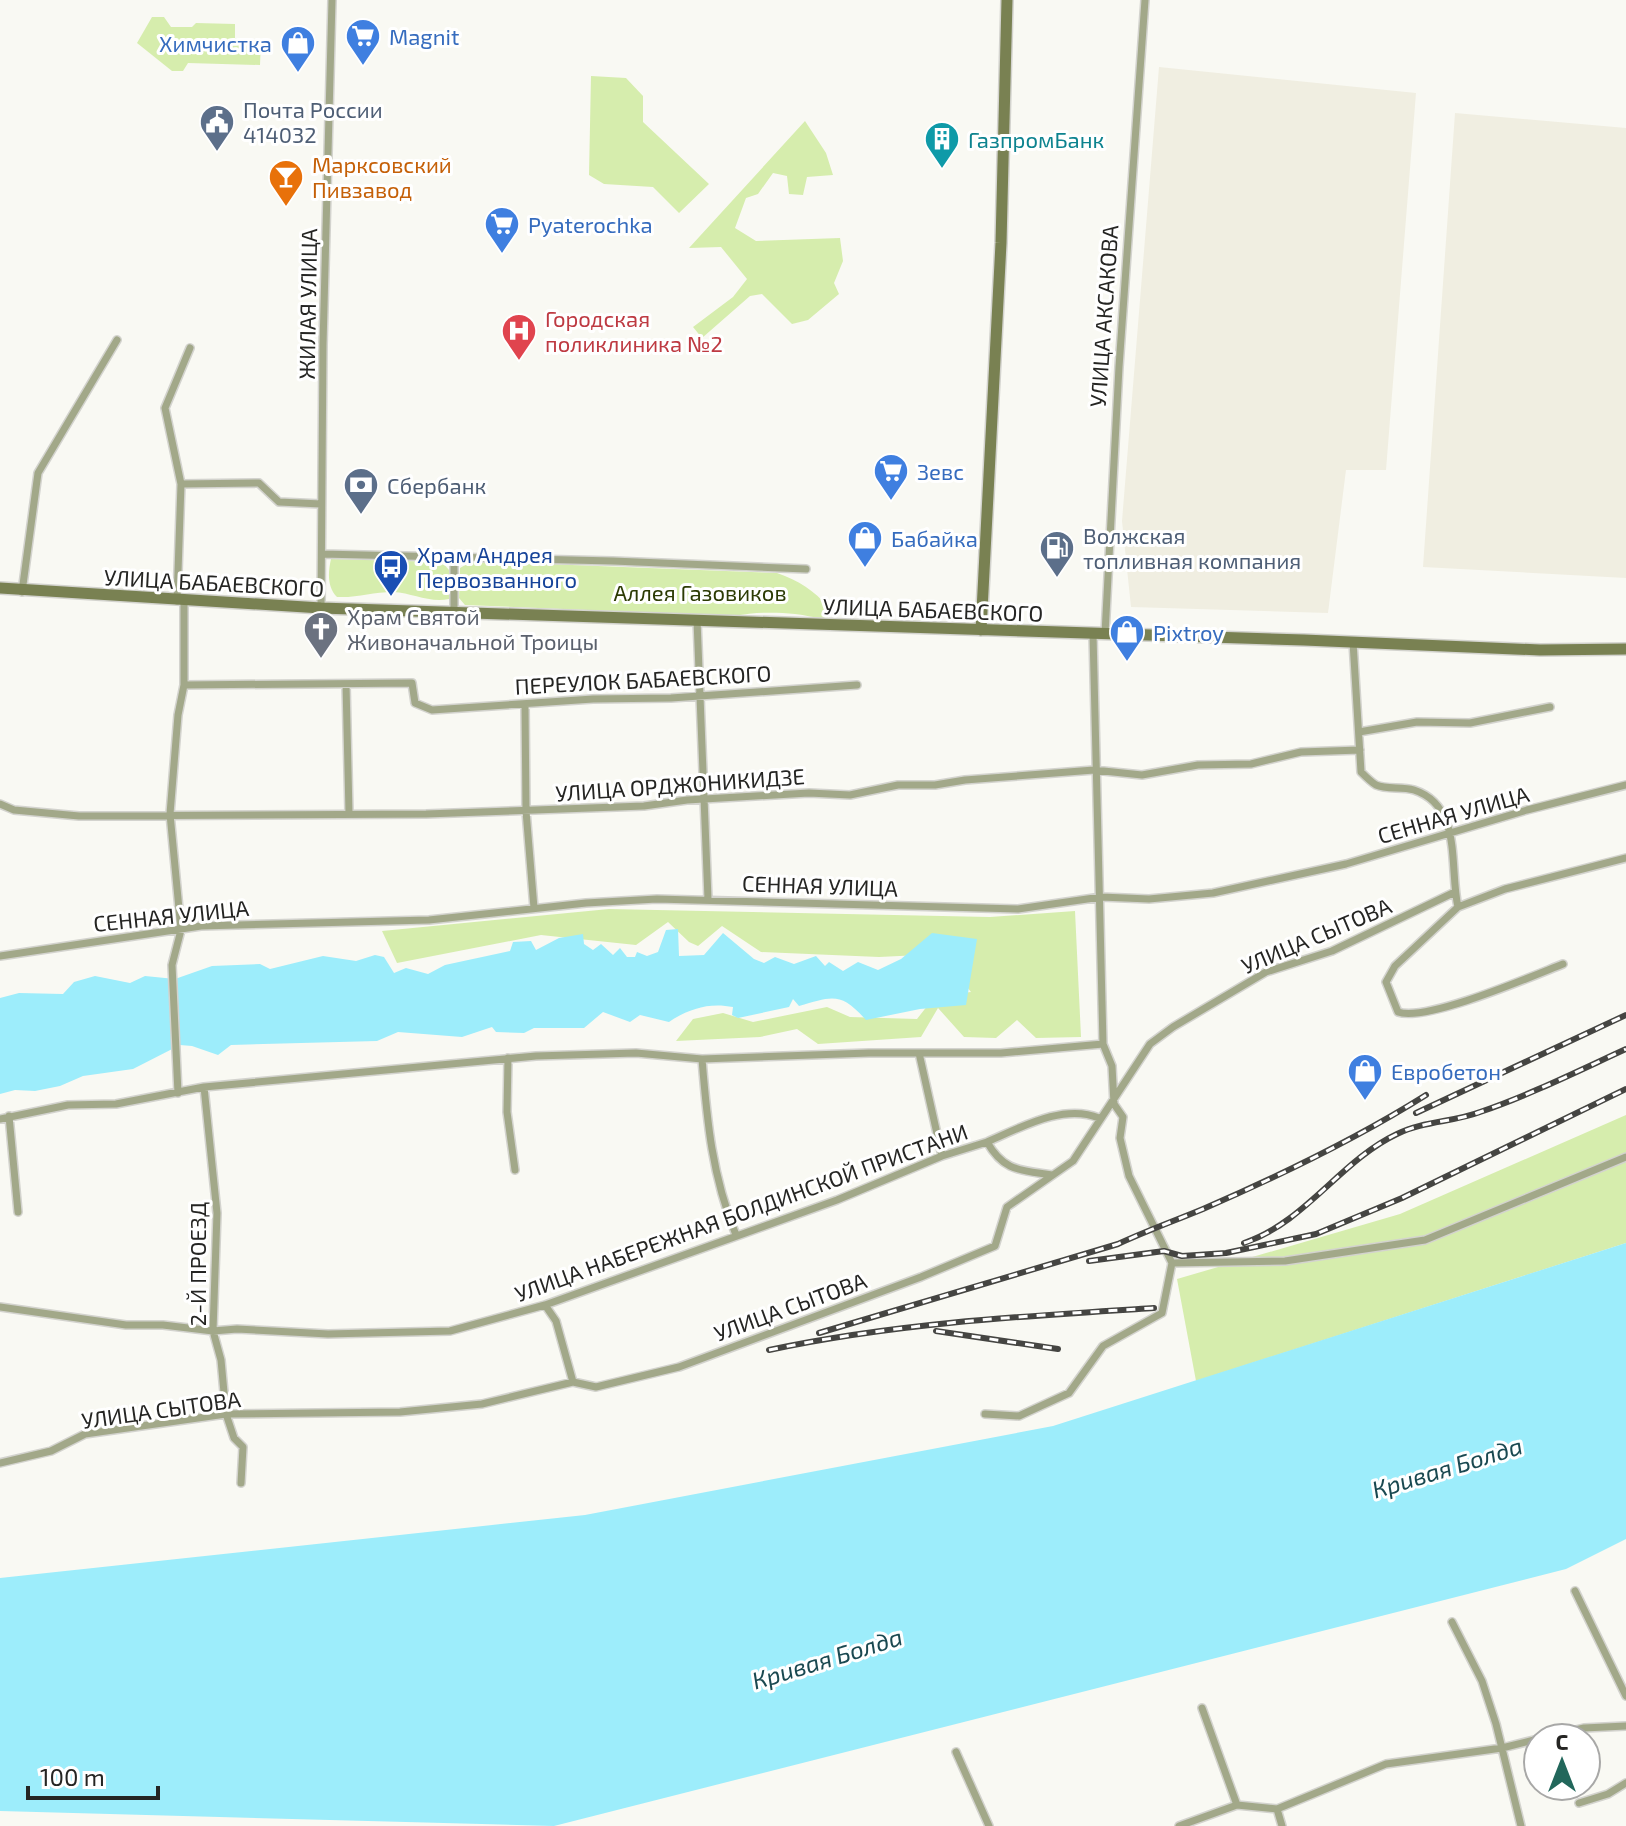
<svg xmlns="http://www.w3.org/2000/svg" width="1626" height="1826" viewBox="0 0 1626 1826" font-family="'Exo 2',sans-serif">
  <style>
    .built { fill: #f0eee1 }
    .green { fill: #d6edad }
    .water { fill: #9dedfb }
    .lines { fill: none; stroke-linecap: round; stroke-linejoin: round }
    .minor-casing { stroke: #d3d3ce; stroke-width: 10 }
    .secondary-casing { stroke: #d3d3ce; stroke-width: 14 }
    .minor { stroke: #a2a889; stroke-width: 7 }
    .secondary { stroke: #798152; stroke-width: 11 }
    .rail-casing { stroke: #454542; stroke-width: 6 }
    .rail { stroke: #fff; stroke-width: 3; stroke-dasharray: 9; stroke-linecap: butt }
    .labels { text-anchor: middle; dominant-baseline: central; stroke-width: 6; stroke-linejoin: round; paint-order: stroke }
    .shop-label { font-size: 22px; fill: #366cbe; stroke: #fff; text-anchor: start }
    .service-label { font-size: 22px; fill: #4e5e75; stroke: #fff; text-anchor: start }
    .culture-label { font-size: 22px; fill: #0d838f; stroke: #fff; text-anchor: start }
    .food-label { font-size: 22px; fill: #c56008; stroke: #fff; text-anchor: start }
    .street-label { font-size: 22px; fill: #252523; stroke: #fff }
    .health-label { font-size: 22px; fill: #be3a42; stroke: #fff; text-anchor: start }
    .transit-label { font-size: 22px; fill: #164399; stroke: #fff; text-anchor: start }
    .park-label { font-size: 22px; fill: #2c3b04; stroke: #fff }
    .worship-label { font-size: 22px; fill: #5b616d; stroke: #fff; text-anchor: start }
    .water-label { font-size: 24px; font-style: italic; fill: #1a4951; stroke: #fff }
  </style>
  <rect width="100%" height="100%" fill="#f9f9f3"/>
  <path class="built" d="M1159,67L1416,93L1386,470H1346L1328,613L1131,607L1122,521Z
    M1455,113L1626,128V578L1423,567Z"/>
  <path class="green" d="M152,17H164L171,27H192L196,23L235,24V38L261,40L260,65L188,63L183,71H172L137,43Z
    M591,76L626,78L643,96V122L709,184L679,213L653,187L604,184L589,175Z
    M805,121L826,153L833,175L807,177L803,195L789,194L787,176L773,173L758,194L746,198L735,228L756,241L840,238L843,261L834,283L839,294L808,320L792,324L762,294L750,296L702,338L693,327L733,297L747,279L721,247L689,248Z
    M331,559L442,562L449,570V599C429,603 413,593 393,592C373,592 357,598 337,597C327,587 328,572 331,559Z
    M472,561L777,573C799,581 814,590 829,608L828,618C816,619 807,615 795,614C776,612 754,612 735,616L465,605L459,598L460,568Z
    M609,909L990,917L1075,911L1081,1037L1036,1038L1017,1020L996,1038L964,1037L938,1008L921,1037L818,1044L797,1029L760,1037L676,1041L693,1019L723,1013L753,1022L827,1007L850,1017L917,1019L935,996L971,992L941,954L879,957L761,952L722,926L698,946L689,942L668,922L636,945L541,935L397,963L382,931Z
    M1626,1115V1243L1196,1381L1177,1279L1400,1214Z"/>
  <path class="water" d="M678,929L679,956L704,955L723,933L754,959L764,963L775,957L794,964L816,956L825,966L829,962L843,971L858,962L878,970L901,959L932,933L977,939L966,1005L920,1009L866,1020C841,992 833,996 799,1006L793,999L789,1007L738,1018L732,1015L733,1007C709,1002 688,1009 669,1022L640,1015L630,1022L603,1012L584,1028H534L524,1033L496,1032L492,1027L462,1037L398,1032L377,1041L231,1045L218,1055L192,1046L180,1045L133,1069L83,1076L60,1086L35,1091L15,1090L0,1094V998L19,993L63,994L74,982L95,976L130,983L145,976L175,979L212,966L260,964L270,969L323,956L356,961L375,955L384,957L394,973L406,968L428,974L445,965L510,951L513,942L531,941L536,950L559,938L583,934L584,944L593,950L601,944L613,955L620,948L627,957H635L637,952L647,956L658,952L666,930Z
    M1626,1243V1539L1566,1569L554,1826L0,1811V1578L585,1515L1053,1426Z"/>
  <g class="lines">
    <defs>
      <path id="minor" d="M181,484L259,483L279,502L321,504
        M322,554L613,561L806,569
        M22,592L38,473L117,340
        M177,601L181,484L165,408L190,348
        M321,608L323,345L332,0
        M454,612V556
        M697,620L708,899
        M1105,634L1119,367L1145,0
        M1353,642L1361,772C1365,776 1371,782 1376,785C1387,790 1402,786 1414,790C1463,806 1449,868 1458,907L1395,966L1386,982L1398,1012C1426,1022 1530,977 1563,964
        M346,684L349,813
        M184,685L412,683L415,703L432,710L593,699L671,698L857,685
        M525,704L526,811L534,908
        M1359,732L1417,722L1470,723L1550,707
        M0,804L14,810L79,816L426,814L644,806L687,800L809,793L850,795L898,785H935L965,780L1094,770L1142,775L1198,765L1251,764L1301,752L1360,750
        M1458,907L1505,889L1626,858
        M0,956L201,926L429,920L586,903L657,899L1018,909L1101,897L1149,899L1213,893L1346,864L1527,810L1626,785
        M919,1053L942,1156
        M508,1058L507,1112L515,1170
        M702,1059C707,1121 712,1176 736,1235
        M204,1087L217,1213L213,1331L221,1360L226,1414L234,1438L243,1447L241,1483
        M178,1093L172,965L181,930L170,814L178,715L184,685V601
        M9,1116L18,1212
        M0,1119L68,1105L116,1104L204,1087L536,1056L636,1053L702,1059L869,1053H1001L1103,1044
        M987,1142C1020,1128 1063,1103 1099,1118
        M1172,1263L1285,1261L1425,1240L1626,1157
        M545,1305L556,1321L573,1382
        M0,1307L126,1325H163L213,1331L237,1329L328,1334L450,1331L545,1305L837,1200L942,1156L987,1142C1004,1172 1021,1170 1052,1175
        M985,1414L1019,1416L1069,1393L1103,1346L1162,1313L1172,1263L1129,1176L1120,1138L1123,1117L1114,1104L1112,1066L1103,1044L1093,634
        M0,1463L51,1451L85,1434L226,1414L400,1412L482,1404L573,1382L596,1387L679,1367L921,1277L995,1246L1007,1207L1073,1161L1150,1044L1173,1027L1266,972L1332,951L1455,892
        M1575,1591L1626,1696
        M1452,1622L1482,1681L1496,1724L1521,1826
        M1202,1708L1237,1805
        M1542,1738L1584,1728L1626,1726
        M956,1752L989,1826
        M1579,1803L1608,1794L1626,1783
        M1277,1809L1282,1826
        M1179,1826L1237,1805L1277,1809L1386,1764L1502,1748L1538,1739"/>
      <path id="secondary" d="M0,588L321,608L1304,640L1540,650L1626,649
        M981,630L1001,243L1007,0"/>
    </defs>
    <use href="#minor" class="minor-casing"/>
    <use href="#secondary" class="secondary-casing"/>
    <use href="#minor" class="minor"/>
    <use href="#secondary" class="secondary"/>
    <defs>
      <path id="rail" d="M1416,1113L1626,1015
        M1244,1243C1306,1222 1340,1161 1397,1134C1423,1121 1454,1122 1480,1112C1530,1095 1578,1071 1626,1049
        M1089,1261L1164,1251L1182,1256L1226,1253L1316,1234L1402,1198L1626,1089
        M936,1331L1058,1349
        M819,1333L1118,1244C1146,1231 1174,1221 1203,1209C1279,1176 1356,1139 1426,1095
        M769,1350C896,1323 1025,1316 1154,1308"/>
    </defs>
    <use href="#rail" class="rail-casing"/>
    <use href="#rail" class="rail"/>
  </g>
  <defs>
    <symbol id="supermarket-pin" viewBox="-11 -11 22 30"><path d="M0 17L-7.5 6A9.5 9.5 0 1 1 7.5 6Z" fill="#3f7fe0" stroke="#fff"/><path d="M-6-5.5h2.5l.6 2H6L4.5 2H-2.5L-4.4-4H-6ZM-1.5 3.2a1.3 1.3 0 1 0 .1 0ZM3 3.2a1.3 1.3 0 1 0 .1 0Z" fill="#fff"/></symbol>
    <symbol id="shop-pin" viewBox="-11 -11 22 30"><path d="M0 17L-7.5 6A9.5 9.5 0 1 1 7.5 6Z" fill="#3f7fe0" stroke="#fff"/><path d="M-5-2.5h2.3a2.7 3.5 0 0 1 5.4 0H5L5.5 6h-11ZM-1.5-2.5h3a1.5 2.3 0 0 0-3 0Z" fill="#fff"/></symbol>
    <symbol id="civic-pin" viewBox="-11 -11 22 30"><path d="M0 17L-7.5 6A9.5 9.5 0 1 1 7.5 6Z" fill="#5c6f8a" stroke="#fff"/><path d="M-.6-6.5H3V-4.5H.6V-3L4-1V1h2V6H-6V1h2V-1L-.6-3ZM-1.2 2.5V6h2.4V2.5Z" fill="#fff"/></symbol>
    <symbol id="building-pin" viewBox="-11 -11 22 30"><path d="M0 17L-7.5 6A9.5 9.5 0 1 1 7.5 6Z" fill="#0f9aa8" stroke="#fff"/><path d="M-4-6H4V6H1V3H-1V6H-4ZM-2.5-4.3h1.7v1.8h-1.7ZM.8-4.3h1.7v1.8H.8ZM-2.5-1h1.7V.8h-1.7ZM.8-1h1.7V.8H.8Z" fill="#fff"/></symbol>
    <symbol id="bar-pin" viewBox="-11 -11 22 30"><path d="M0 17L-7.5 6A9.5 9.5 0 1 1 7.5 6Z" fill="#e8710a" stroke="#fff"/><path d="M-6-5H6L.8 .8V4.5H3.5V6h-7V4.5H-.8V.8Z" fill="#fff"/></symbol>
    <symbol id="hospital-pin" viewBox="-11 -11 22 30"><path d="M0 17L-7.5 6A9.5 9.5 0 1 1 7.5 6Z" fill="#e0444e" stroke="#fff"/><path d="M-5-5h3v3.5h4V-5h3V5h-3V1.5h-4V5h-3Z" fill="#fff"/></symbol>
    <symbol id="bank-pin" viewBox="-11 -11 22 30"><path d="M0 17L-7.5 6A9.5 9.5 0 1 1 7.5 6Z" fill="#5c6f8a" stroke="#fff"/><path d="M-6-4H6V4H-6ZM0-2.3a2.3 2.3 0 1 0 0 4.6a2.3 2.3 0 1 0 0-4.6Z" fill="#fff"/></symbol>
    <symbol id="fuel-pin" viewBox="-11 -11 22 30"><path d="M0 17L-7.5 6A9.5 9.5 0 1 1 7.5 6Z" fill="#5c6f8a" stroke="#fff"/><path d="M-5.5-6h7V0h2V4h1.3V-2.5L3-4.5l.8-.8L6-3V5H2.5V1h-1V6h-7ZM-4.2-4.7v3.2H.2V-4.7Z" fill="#fff"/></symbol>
    <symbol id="bus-pin" viewBox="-11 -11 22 30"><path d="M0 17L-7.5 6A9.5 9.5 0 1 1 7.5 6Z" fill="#1a4fb4" stroke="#fff"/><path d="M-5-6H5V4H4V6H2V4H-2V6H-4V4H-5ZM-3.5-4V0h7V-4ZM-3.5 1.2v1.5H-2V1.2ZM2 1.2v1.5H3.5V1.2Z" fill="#fff"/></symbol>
    <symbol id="church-pin" viewBox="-11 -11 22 30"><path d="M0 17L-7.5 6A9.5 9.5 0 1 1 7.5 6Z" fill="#6b7280" stroke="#fff"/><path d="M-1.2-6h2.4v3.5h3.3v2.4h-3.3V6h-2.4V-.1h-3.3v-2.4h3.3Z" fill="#fff"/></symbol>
  </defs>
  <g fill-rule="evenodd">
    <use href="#supermarket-pin" x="343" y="16" width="40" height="54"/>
    <use href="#shop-pin" x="278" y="23" width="40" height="54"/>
    <use href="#civic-pin" x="197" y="102" width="40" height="54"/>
    <use href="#building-pin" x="922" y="119" width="40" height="54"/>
    <use href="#bar-pin" x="266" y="157" width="40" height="54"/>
    <use href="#supermarket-pin" x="482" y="204" width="40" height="54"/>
    <use href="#hospital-pin" x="499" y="311" width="40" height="54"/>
    <use href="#supermarket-pin" x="871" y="451" width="40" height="54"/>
    <use href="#bank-pin" x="341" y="465" width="40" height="54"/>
    <use href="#shop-pin" x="845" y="518" width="40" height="54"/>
    <use href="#fuel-pin" x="1037" y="528" width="40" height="54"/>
    <use href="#bus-pin" x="371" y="547" width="40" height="54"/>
    <use href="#church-pin" x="301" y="609" width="40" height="54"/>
    <use href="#shop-pin" x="1107" y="612" width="40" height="54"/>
    <use href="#shop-pin" x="1345" y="1051" width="40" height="54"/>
  </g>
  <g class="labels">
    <g class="shop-label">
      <text x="389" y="36">Magnit</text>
      <text x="272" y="43" text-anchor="end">Химчистка</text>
      <text x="528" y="224">Pyaterochka</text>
      <text x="917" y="471">Зевс</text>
      <text x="891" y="538">Бабайка</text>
      <text x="1153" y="632">Pixtroy</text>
      <text x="1391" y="1071">Евробетон</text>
    </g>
    <g class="service-label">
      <text x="243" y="109">Почта России<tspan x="243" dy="25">414032</tspan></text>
      <text x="387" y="485">Сбербанк</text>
      <text x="1083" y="535">Волжская<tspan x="1083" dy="25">топливная компания</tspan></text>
    </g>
    <g class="culture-label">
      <text x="968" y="139">ГазпромБанк</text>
    </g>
    <g class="food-label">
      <text x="312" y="164">Марксовский<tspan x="312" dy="25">Пивзавод</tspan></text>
    </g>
    <g class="street-label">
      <text transform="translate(307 304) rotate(-89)">ЖИЛАЯ УЛИЦА</text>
      <text transform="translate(1103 316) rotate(-86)">УЛИЦА АКСАКОВА</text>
      <text transform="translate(214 582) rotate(3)">УЛИЦА БАБАЕВСКОГО</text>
      <text transform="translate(933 609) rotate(2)">УЛИЦА БАБАЕВСКОГО</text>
      <text transform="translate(643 679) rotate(-3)">ПЕРЕУЛОК БАБАЕВСКОГО</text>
      <text transform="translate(680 784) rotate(-4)">УЛИЦА ОРДЖОНИКИДЗЕ</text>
      <text transform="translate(1453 814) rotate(-16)">СЕННАЯ УЛИЦА</text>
      <text transform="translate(820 885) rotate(2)">СЕННАЯ УЛИЦА</text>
      <text transform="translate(171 915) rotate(-6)">СЕННАЯ УЛИЦА</text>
      <text transform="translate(1316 935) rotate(-23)">УЛИЦА СЫТОВА</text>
      <text transform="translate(741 1212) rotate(-20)">УЛИЦА НАБЕРЕЖНАЯ БОЛДИНСКОЙ ПРИСТАНИ</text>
      <text transform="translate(197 1264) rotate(-90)">2-Й ПРОЕЗД</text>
      <text transform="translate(790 1306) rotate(-20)">УЛИЦА СЫТОВА</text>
      <text transform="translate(161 1409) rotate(-8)">УЛИЦА СЫТОВА</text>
    </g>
    <g class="health-label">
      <text x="545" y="318">Городская<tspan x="545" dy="25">поликлиника №2</tspan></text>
    </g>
    <g class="transit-label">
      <text x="417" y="554">Храм Андрея<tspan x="417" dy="25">Первозванного</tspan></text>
    </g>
    <g class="park-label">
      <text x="700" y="592">Аллея Газовиков</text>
    </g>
    <g class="worship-label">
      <text x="347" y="616">Храм Святой<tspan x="347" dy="25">Живоначальной Троицы</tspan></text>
    </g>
    <g class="water-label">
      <text transform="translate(1447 1467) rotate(-17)">Кривая Болда</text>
      <text transform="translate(827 1658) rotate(-17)">Кривая Болда</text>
    </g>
  </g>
  <g transform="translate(1562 1762)"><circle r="38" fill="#ffffff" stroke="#a8a8a7" stroke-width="2"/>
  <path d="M0-6L14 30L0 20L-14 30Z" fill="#22675b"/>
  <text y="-12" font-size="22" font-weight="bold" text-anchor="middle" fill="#252523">С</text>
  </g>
  <path d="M28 1786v12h130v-12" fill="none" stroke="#252523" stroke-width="4"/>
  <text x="40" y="1786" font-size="24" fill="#252523" stroke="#ffffff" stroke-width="6" paint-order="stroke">100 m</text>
</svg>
